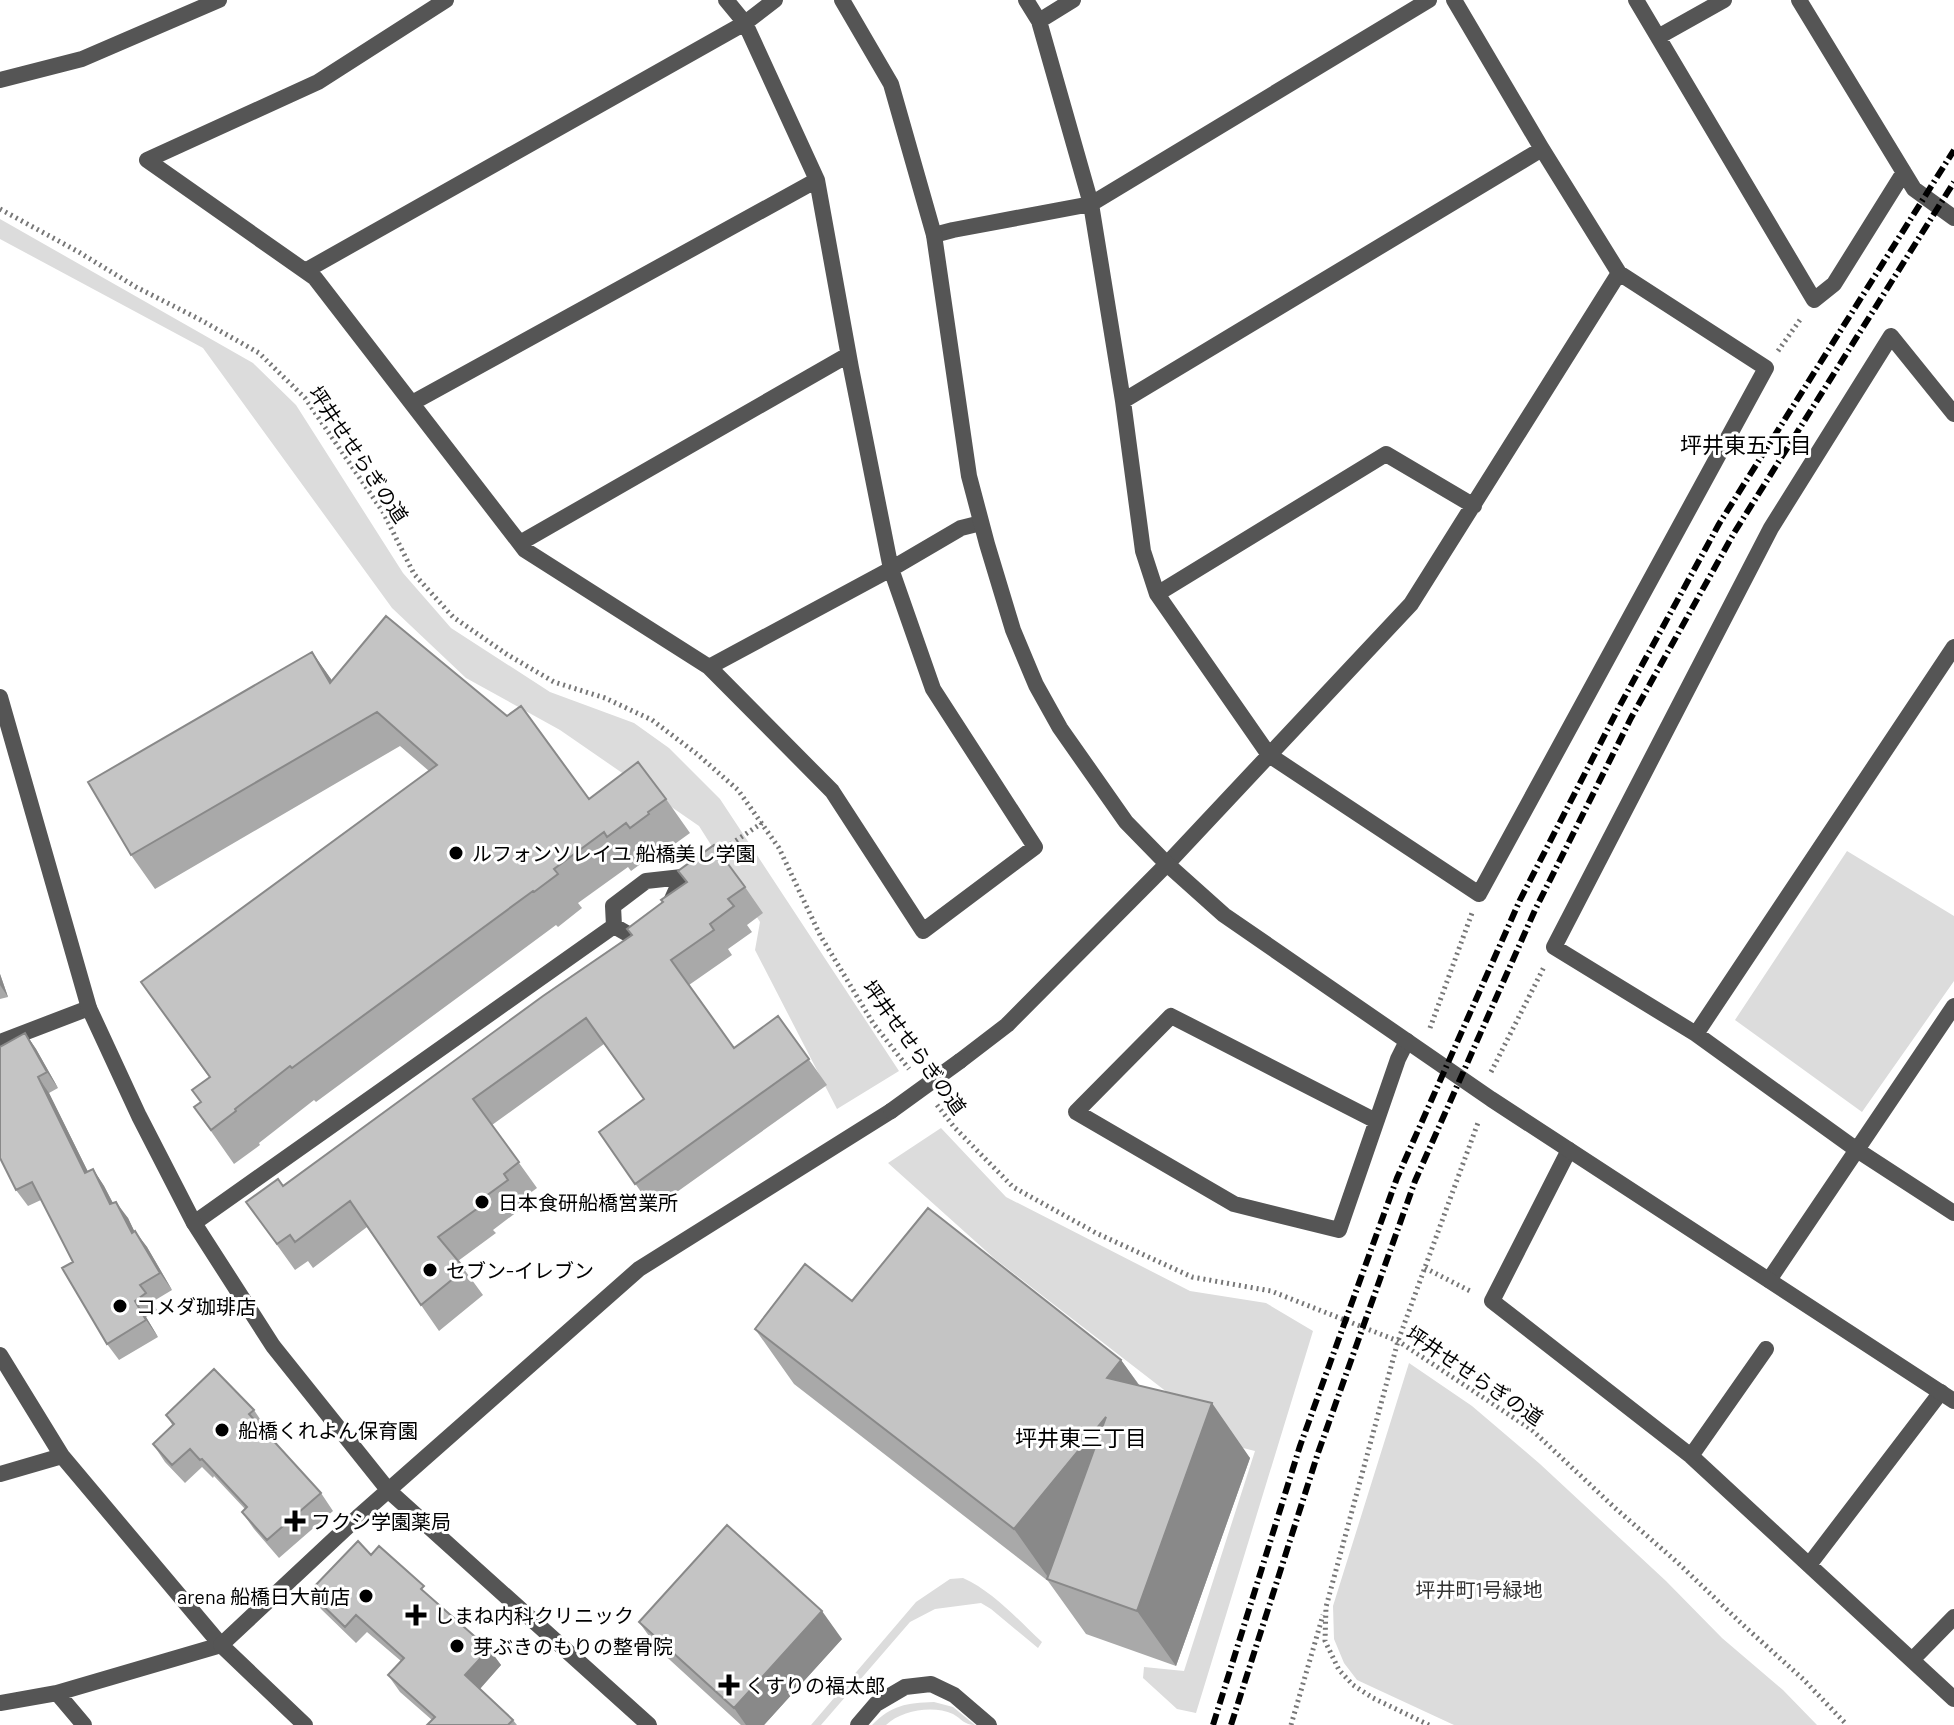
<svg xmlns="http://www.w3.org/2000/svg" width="1954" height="1725" viewBox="0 0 1954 1725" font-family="Barlow,'Noto Sans JP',sans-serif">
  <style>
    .green { fill: #dcdcdc }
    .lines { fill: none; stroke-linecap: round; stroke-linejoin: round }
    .path { stroke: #777; stroke-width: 5; stroke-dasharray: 2 4; stroke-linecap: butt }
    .minor { stroke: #555; stroke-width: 16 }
    .tertiary { stroke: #555; stroke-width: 16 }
    .rail { stroke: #000; stroke-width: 6; stroke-dasharray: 12 4 2 4; stroke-linecap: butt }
    .tertiary-bridge { stroke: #555; stroke-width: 16 }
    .wall { fill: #a9a9a9 }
    .shaded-wall { fill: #898989 }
    .building { fill: #c4c4c4; stroke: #898989; stroke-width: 2 }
    .poi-dot { fill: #000; stroke: #fff; stroke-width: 3 }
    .labels { text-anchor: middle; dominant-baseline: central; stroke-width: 6; stroke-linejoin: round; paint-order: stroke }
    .street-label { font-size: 20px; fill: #000; stroke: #fff }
    .poi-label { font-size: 20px; fill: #000; stroke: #fff; text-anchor: start }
    .park-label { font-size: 20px; fill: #333; stroke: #fff }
    .neighbourhood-label { font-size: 22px; fill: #000; stroke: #fff }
  </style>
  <rect width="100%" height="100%" fill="#fff"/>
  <path class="green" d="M0,219L253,363L296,405L403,573L451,628L550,692L634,723L669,748L720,799L899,1071L837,1109L755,950L760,922L699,826L560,730L466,678L392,608L203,348L0,239Z
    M1847,851L1954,916V981L1862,1112L1735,1020Z
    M941,1128L1006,1197L1190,1291L1266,1303L1313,1331L1196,1713L1177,1709L1143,1678L1144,1667L1184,1671L1255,1451L1164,1428L1172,1396L995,1259L888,1163Z
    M1409,1363L1472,1406L1540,1464L1666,1581L1722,1638L1783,1690L1817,1725H1454L1357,1680L1344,1663L1334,1639L1333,1606Z
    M963,1578C994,1592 1018,1620 1042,1642L1038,1648L991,1609L981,1603L935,1609L910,1622L821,1725H811L916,1602L950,1579Z
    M934,1702L953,1707L975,1725C964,1725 962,1719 953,1714C933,1705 902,1710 886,1725H872C892,1705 906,1703 934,1702Z"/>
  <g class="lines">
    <path class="path" d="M0,209L77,251L136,287L199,319L259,353L305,398L383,512L414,574L453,617L508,655L554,682L605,698L652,720L697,754L738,790L779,848L820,935L873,1023L909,1069
      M1778,351L1802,317
      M716,854L762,823
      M1430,1028L1472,913
      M1491,1072L1544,967
      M937,1105L954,1127L1013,1187L1096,1233L1192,1277L1271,1291L1398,1341L1532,1430L1615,1508L1677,1562L1743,1625L1803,1679L1847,1725
      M1425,1268L1470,1291
      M1291,1725L1323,1615
      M1429,1725L1373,1698L1353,1685L1339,1670L1325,1641L1326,1607L1398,1341L1479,1120"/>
    <path class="minor" d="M446,0L318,82L147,160L315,278L525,550L709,667L832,791L923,931L1035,847L933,689L891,569L851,368L817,180L745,23L726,0
      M1026,0L1039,21L1091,204L1123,401L1143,551L1157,594L1269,755L1479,894L1766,368L1619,273L1542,149L1454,0
      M1636,0L1814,300L1834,284L1904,172
      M1799,0L1914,189L1954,218
      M1039,21L1073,0
      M1658,37L1724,0
      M934,235L953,230L1091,204L1429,0
      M305,271L745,23L775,0
      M1123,401L1542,149
      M412,403L817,180
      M1954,414L1891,336L1771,528L1554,947L1696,1034L1857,1150L1954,1213
      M520,543L848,355
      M1157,594L1386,454L1474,506
      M709,667L891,569L961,528L981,523
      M1167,864L1411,604L1619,273
      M614,926L635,938L648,930
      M1696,1034L1954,647
      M0,1042L89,1008
      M1376,1121L1171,1016L1076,1112L1234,1204L1339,1230L1398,1059L1407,1041
      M1569,1150L1492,1301L1691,1456L1954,1699
      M194,1223L614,926L613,906L646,881L682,877L668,908
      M1769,1280L1954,1006
      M0,1355L62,1456L221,1645L57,1693L0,1703
      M1691,1456L1766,1349
      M0,1474L62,1456
      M1809,1565L1941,1392
      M1912,1660L1954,1617
      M57,1693L84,1725
      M858,1725L876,1704L905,1687L931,1684L954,1695L989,1725"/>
    <path class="tertiary" d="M842,0L891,84L934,235L969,476L987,544L1013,630L1036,685L1060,728L1126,822L1167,864L1224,915L1491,1099L1954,1401
      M0,80L82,59L219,0
      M0,697L89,1008L139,1116L194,1223L273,1346L389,1491L649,1725
      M960,1061L1007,1025L1167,864
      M305,1725L221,1645L358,1517L639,1269L891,1111"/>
    <path class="rail" d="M1213,1725L1300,1446L1397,1178L1520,900L1618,709L1719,524L1954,150
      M1231,1725L1318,1453L1415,1181L1535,910L1631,718L1734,533L1954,182"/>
    <path class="tertiary-bridge" d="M891,1111L960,1061"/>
  </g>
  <path class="wall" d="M312,652L332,681L589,799H666L690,833L672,846L673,848L654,862L650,857L631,871L628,867L578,903L582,908L558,927L556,925L316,1102L314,1100L259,1143L260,1145L234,1164L194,1107L201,1102L209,1077L141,982L429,771L400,746L155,889L131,855Z
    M745,887L763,913L747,925L752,932L728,949L732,955L689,985L734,1048L778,1016L827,1085L653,1209L599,1132L644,1099L604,1044L492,1125L537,1188L522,1199L526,1205L493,1230L496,1233L458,1261L483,1295L439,1331L367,1227L313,1268L308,1261L295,1270L246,1202L283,1186Z
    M0,974L8,997L0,999Z
    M25,1033L36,1049L58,1088L49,1093L88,1172L93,1169L104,1186L113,1203L128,1218L134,1231L147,1247L172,1290L152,1302L157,1310L146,1317L158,1337L119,1360L107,1344L73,1262L41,1200L28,1206L16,1190Z
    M852,1301L1121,1360L1140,1386L1250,1458L1176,1666L1086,1634L1048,1581L794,1384L755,1329Z
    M254,1410L266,1428L263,1430L321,1493L333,1511L279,1558L254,1529L242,1512L245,1509L214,1476L213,1478L202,1467L185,1483L165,1462L153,1444L173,1426L166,1415Z
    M371,1555L432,1598L489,1649L501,1665L480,1689L513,1720L517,1725H427L432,1720L400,1692L388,1675L401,1661L367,1632L356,1643L321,1609L309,1592Z
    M639,1622L842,1639L764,1725H741L659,1650Z"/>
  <path class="shaded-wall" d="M312,652L336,686L330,683Z
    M0,974L8,997L0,985Z
    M25,1033L36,1049L58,1088L47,1072Z
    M38,1077L49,1093L97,1190L85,1173Z
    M93,1169L104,1186L122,1221L110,1204Z
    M116,1202L128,1218L143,1249L132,1233Z
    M135,1231L147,1247L172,1290L160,1273Z
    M135,1301L146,1317L158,1337L146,1320Z
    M1121,1360L1160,1415L1107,1378Z
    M1212,1403L1250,1458L1176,1666L1137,1611Z
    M1106,1417L1050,1580L1014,1529Z
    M822,1611L842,1639L764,1725H746L734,1708Z
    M489,1649L501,1665L477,1692L465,1675Z"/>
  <path class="building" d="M386,616L507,716L521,706L589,799L638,762L666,799L648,812L649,814L630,828L626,823L607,837L604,832L554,869L558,874L534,892L533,891L292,1068L290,1066L235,1109L236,1111L211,1130L194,1107L201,1102L192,1090L210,1077L141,982L437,765L377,712L131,855L88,782L312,652L330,683Z
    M714,845L745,887L728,899L734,906L710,924L714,930L671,960L734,1048L778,1016L809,1059L635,1184L599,1132L644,1099L586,1018L473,1099L519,1162L504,1174L508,1180L475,1204L478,1208L438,1237L465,1269L421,1305L350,1201L295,1242L290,1235L277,1244L246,1202L278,1179L283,1186L543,996L632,935L627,929L663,902L661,900L687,882L678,871Z
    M25,1033L47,1072L38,1077L85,1173L93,1169L110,1204L116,1202L132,1233L135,1231L160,1273L140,1285L146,1293L135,1301L146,1320L107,1344L62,1268L73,1262L32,1182L16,1190L0,1158V1047Z
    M928,1208L1121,1360L1107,1378L1212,1403L1137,1611L1047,1579L1106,1417L1014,1529L755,1329L805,1264L852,1301Z
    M214,1369L254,1410L249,1414L321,1493L267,1540L242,1512L247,1507L202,1459L200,1460L190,1449L172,1465L153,1444L174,1424L166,1415Z
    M727,1525L822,1611L734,1708L639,1622Z
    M358,1541L371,1555L379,1546L424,1586L421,1589L489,1649L465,1675L513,1720L508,1725H427L435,1717L388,1675L404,1658L356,1615L345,1627L309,1592Z"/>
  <g class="poi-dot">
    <circle cx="456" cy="853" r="8"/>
    <circle cx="482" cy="1202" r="8"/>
    <circle cx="430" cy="1270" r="8"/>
    <circle cx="120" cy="1306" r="8"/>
    <circle cx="222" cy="1430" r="8"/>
    <path d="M291 1509h8v8h8v8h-8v8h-8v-8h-8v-8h8z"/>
    <circle cx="366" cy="1596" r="8"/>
    <path d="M412 1603h8v8h8v8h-8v8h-8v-8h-8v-8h8z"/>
    <circle cx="457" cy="1646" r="8"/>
    <path d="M725 1673h8v8h8v8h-8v8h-8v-8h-8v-8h8z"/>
  </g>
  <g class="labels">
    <g class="street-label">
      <text transform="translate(359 454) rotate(56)">坪井せせらぎの道</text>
      <text transform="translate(915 1047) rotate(54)">坪井せせらぎの道</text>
      <text transform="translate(1475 1375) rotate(34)">坪井せせらぎの道</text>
    </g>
    <g class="poi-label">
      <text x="472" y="853">ルフォンソレイユ 船橋美し学園</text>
      <text x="498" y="1202">日本食研船橋営業所</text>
      <text x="446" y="1270">セブン-イレブン</text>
      <text x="136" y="1306">コメダ珈琲店</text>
      <text x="238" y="1430">船橋くれよん保育園</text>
      <text x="311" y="1521">フクシ学園薬局</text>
      <text x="350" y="1596" text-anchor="end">arena 船橋日大前店</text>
      <text x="434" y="1615">しまね内科クリニック</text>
      <text x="473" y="1646">芽ぶきのもりの整骨院</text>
      <text x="745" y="1685">くすりの福太郎</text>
    </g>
    <g class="park-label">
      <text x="1479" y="1589">坪井町1号緑地</text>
    </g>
    <g class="neighbourhood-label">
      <text x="1746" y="444">坪井東五丁目</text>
      <text x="1081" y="1437">坪井東三丁目</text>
    </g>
  </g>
</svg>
